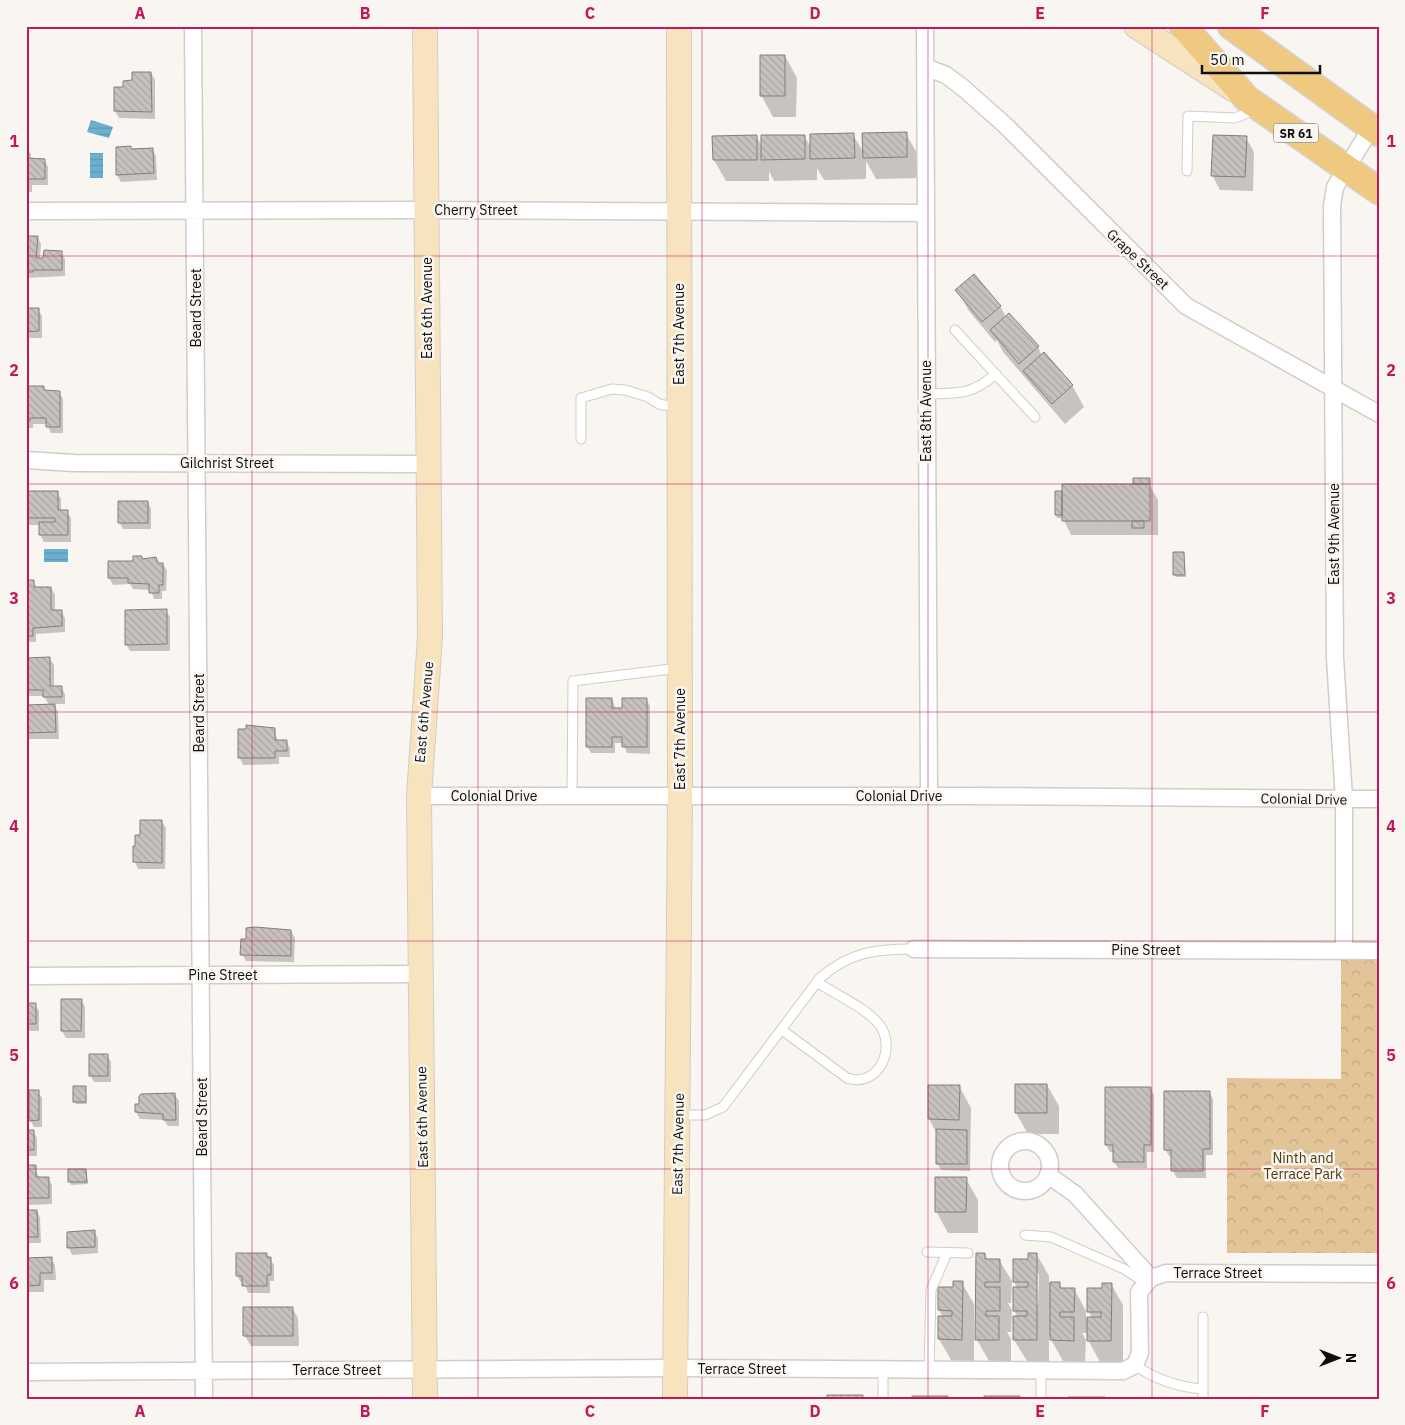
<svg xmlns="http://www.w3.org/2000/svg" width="1405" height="1425" viewBox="0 0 1405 1425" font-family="'IBM Plex Sans',sans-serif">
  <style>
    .park { fill: url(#park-crowns) }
    .water { fill: url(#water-rules) }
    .shadow { fill: #0003; fill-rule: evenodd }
    .building { fill: url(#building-back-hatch); stroke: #837e7a }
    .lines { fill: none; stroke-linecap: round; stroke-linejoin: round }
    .lane-casing { stroke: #d1cdc8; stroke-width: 11 }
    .street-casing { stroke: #d1cdc8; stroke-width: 19 }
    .secondary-casing { stroke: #d1cdc8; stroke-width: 26 }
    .primary-casing { stroke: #d4d4d3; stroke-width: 29 }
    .lane { stroke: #fff; stroke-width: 9 }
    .street { stroke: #fff; stroke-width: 16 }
    .secondary { stroke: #f7e4bf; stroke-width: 24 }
    .primary { stroke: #eec97f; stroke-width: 26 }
    .grid { fill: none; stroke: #c2185b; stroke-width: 1; stroke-opacity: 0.55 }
    .labels { text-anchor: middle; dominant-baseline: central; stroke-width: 5; stroke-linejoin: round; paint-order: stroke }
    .shield { fill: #f9f5f0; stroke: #565351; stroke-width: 1 }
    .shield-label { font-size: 12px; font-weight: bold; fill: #100e0d }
    .street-label { font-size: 14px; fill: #100e0d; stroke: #f9f5f0 }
    .park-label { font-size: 14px; fill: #51370c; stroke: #f9f5f0 }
    .neatline { fill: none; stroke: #c2185b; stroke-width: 2 }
    .grid-label { font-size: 16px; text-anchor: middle; font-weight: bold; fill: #c2185b }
  </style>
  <defs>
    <pattern id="park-crowns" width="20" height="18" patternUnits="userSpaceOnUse" patternTransform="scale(1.25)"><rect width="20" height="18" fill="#e3c398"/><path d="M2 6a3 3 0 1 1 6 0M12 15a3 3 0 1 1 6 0" fill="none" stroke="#c2a682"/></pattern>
    <pattern id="water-rules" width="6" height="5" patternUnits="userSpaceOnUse" patternTransform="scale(1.25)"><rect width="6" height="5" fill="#6bb1cf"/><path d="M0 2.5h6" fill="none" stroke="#5c97b1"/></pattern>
    <pattern id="building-back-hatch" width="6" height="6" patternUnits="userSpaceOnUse" patternTransform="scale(1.25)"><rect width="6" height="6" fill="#c8c2be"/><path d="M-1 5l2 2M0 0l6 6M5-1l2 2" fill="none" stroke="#aba6a2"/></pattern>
  </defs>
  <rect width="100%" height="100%" fill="#f9f5f0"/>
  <path class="park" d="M1341,959H1379V1253H1227V1078L1341,1079Z"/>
  <path class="water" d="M91,120L113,127L109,138L87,132Z
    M90,153H103V178H90Z
    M44,549H68V562H44Z"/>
  <path class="shadow" d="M785,56L797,78L796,117H773L761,95Z
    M151,73L155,80V119L119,118L115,111V89L125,88Z
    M906,134L918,155L919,178L876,179L866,161V179L824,180L817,168V180L774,181L769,171V181H726L714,160L756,136L762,146L804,136L811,147L853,135L864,153Z
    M1246,138L1254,152L1253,191L1220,190L1212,175Z
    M26,147L31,154V159L44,160L48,167V185H32V192H26Z
    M117,148L152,150L156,156L157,180L121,182L117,175Z
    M26,237L38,238L41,244L40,259L61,252L65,259V276L26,278Z
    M957,290L1000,306L1006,317L1038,347L1042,356L1072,385L1084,407L1065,424L1003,352L997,340L995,342L969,311Z
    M26,309H38L42,316V338H26Z
    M26,387L43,388L45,392H59L63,399V433H51L47,424H33V428H26Z
    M1149,479L1151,488L1158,500V535H1071L1063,518H1057L1056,515Z
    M26,492H57L61,499V512H67L71,518V542H44L40,535V525H26Z
    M148,502L151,509V529H123L119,522Z
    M1183,553L1186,577H1176L1174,575Z
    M141,557L144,560L163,564L167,571L166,591H162V599H154L151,590L133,589L130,584L113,585L109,578Z
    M26,581H33L37,588H51L55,595V611H61L65,618V632L36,634V642H26Z
    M166,611L170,617V651H130L126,644Z
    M26,659H50L54,665V687H61L65,694V704H54L58,712L59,739H26V706L49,705L44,696H26Z
    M612,699L616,709H623L646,699L650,706V754L627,753L623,743H615V753H591L587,746Z
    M261,726L262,730L274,729L278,742L286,741L290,748V757H279V764L243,765L240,758L247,727Z
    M162,822L166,828L165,869H138L135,862L142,836Z
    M291,931L295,938L294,962L246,961L242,954Z
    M81,1000L85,1007V1038H66L62,1031Z
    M26,1005H35L39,1011V1031H28V1042Z
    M107,1055L111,1062V1082H94L90,1075Z
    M1047,1085L1059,1106V1134H1028L1016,1113Z
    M959,1086L971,1108L970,1171L941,1170L937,1163V1134L929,1119Z
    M85,1087L87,1104H76L74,1101Z
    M1150,1088L1154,1095V1152H1147V1168H1118L1114,1162V1152H1110L1106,1145Z
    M38,1092L42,1098V1127H34L30,1120Z
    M1209,1092L1213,1099V1155H1206V1178H1177L1173,1171V1156H1169L1165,1149Z
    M175,1095L179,1101V1126H168L164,1120L140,1119L136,1112Z
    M26,1131H33L37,1138V1156H26Z
    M26,1167H35L39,1178H48L52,1185V1204L28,1205L26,1201Z
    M86,1170L88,1184L71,1185L70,1182Z
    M966,1179L978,1200V1233H948L936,1211Z
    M26,1211H37L40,1218L41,1243H26Z
    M94,1232L98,1238V1253L72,1255L69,1248Z
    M266,1254L274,1265V1281H270V1293H248L244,1282H241L237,1276Z
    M985,1254L988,1260H999L1012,1281L1011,1303H1008L1012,1310L1011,1332H1007L1011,1339V1361H989L977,1340Z
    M1037,1255L1049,1276V1283L1059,1284L1063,1289H1074L1086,1311V1318H1092L1088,1311L1103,1289L1111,1284L1123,1305V1362H1100L1088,1340V1333H1082L1086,1340L1085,1362L1063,1361L1049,1336V1361H1027L1014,1340L1018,1317L1014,1311L1018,1289L1014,1282L1029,1260ZM1036,1270L1039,1275L1038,1305H1036V1280H1038Z
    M26,1259H51L55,1265L56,1280H44V1292H26Z
    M962,1283L974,1304V1361L951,1360L939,1339V1317H943L939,1310L954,1288Z
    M292,1308L298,1318L299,1346H251L245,1336Z"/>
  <path class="building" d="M760,55H785V96H760Z
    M132,72H151L152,112L114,111V87H123V81L132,80Z
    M907,132V157L863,158L862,133Z
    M854,133L855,158L810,159V134Z
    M757,135V160H713L712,136Z
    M761,135H805V159L761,160Z
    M1213,135L1247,136L1245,177L1211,176Z
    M26,146L28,158L45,159V179H28V186H26Z
    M131,146V149L153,148L154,173L116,175V147Z
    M26,236H38L36,258H43L44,250L62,251V270H33V272H26Z
    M974,274L1001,306L982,322L955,290Z
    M26,308H39V331L26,332Z
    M1009,313L1039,346L1019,364L990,330Z
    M1044,352L1073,385L1052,404L1023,371Z
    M26,386H44V390L60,391V427H46V418H30V421H26Z
    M1133,478H1150V484H1133Z
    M1062,484H1150V521H1062Z
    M26,491H58V510H68V535H39V522H55V518H26Z
    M1055,491H1062V515H1055Z
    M118,501H148V523H118Z
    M1132,521H1144V528H1132Z
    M1173,552H1184L1185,575H1173Z
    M133,556H142V559L156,557L158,563H163V585H159V593H149V584L128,583V578H108V561H133Z
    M26,580H34V587H51V610H62V626L33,628V636H26Z
    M167,609V644L125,645V610Z
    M50,657V686H62V697H43V690H26V658Z
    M586,698H612V708H622V698H647V747H622V737H612V747H586Z
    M55,704L56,732L26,733V705Z
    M246,725L275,728V740H287V751H275V758H238V729H246Z
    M140,820H162V863L133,862V846H135V835H140Z
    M255,927L291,930V956L240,955L241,939H246V928Z
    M61,999H82L81,1031H61Z
    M26,1003H36V1024H26Z
    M89,1054H108V1076H89Z
    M1015,1084H1047V1113H1015Z
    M928,1085H960L959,1120L928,1119Z
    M73,1086H86V1102H73Z
    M1105,1087H1151V1145H1144V1162H1113V1145H1105Z
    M29,1090H39V1120L29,1121Z
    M1164,1091H1210V1149H1203V1171H1171V1150H1164Z
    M175,1093L176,1120H163V1114L135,1112V1104H139V1096L141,1094Z
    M936,1129L967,1130V1164H936Z
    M26,1130H34V1150H26Z
    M26,1165H36V1177H49V1198H26Z
    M68,1169H86L87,1182H68Z
    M935,1177H967L966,1212H935Z
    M26,1210H37L38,1237H26Z
    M95,1230V1247L67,1248V1232Z
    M236,1253H267V1257H271V1275H267V1286H242V1276H236Z
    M976,1253H985V1259H1000V1282H985V1287H1000V1311H986V1316H999V1340H975Z
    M1028,1253H1037V1340H1013V1316H1027V1311H1013V1287H1028V1282H1013V1259H1028Z
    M52,1257V1273H40V1285L26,1286V1258Z
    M953,1281H963L962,1340L938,1339V1316H952V1311L938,1310V1287H953Z
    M1050,1282H1060V1288H1075L1074,1312H1060V1317H1074V1341L1050,1340Z
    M1102,1283H1112L1111,1341H1087V1317H1101V1312H1087V1288H1102Z
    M243,1307H293V1336H243Z
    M827,1395H863V1399H827Z
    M912,1396H948V1399H912Z
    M984,1396H1020V1399H984Z
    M1068,1397H1105V1399H1068Z"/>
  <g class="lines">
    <defs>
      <path id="lane" d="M1187,171L1188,116L1235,118L1255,110
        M955,330L1035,417
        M926,394C958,393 970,396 996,374
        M581,439V398L612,389L625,390L648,397L659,404L679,408
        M572,797L573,681L679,668
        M782,1030L847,1078C879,1089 898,1046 878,1023C863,1006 836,995 817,982
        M678,1115H705L723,1107L820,978C850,952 875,949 914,949
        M1025,1235L1051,1237L1124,1269L1146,1283
        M927,1252L968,1253
        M1203,1317V1399
        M1135,1365C1156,1380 1177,1387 1203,1389
        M883,1370V1399
        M929,1370L931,1290L947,1253
        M1041,1399V1371"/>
      <path id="street" d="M193,26L204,1399
        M925,26L929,796
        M925,67L946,75L962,87L1005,125L1186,306L1379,414
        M26,211L426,210L925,213
        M26,460L74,463L428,464
        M419,796H970L1379,799
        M914,949L1379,951
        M1344,950V799L1335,658L1332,206L1335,187L1371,128
        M26,976L420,974
        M1000 1166a25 25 0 1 1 50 0a25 25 0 1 1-50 0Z
        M1048,1175L1075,1194L1151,1278
        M26,1372L675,1368L1123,1371L1135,1365L1140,1353L1139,1292L1151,1278L1166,1273L1379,1274"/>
      <path id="secondary" d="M425,26L430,637L419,796L425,1399
        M1136,26L1233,89
        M675,1399L680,797L679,26"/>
      <path id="primary" d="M1183,26L1247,99L1379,191
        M1231,26L1379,133"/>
    </defs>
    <use href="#lane" class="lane-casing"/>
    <use href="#street" class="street-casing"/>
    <use href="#secondary" class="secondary-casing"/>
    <use href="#primary" class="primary-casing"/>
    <use href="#lane" class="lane"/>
    <use href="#street" class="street"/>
    <use href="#secondary" class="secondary"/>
    <use href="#primary" class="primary"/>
  </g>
  <path class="grid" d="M252,26V1399M478,26V1399M702,26V1399M928,26V1399M1152,26V1399M26,256H1379M26,484H1379M26,712H1379M26,941H1379M26,1169H1379"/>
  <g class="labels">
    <rect class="shield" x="1273.5" y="123.5" width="45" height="19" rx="4"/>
    <g class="shield-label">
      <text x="1296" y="133">SR 61</text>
    </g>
    <g class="street-label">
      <text x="476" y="210">Cherry Street</text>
      <text transform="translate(1138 259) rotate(44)">Grape Street</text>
      <text transform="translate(196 308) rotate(-90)">Beard Street</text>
      <text transform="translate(427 308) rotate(-90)">East 6th Avenue</text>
      <text transform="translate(679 334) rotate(-90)">East 7th Avenue</text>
      <text transform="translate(926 411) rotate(-90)">East 8th Avenue</text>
      <text x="227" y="463">Gilchrist Street</text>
      <text transform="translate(1334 534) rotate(-90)">East 9th Avenue</text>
      <text transform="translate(424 712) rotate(-85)">East 6th Avenue</text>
      <text transform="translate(199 713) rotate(-90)">Beard Street</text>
      <text transform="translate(680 739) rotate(-90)">East 7th Avenue</text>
      <text x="494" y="796">Colonial Drive</text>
      <text x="899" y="796">Colonial Drive</text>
      <text transform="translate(1304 799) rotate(1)">Colonial Drive</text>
      <text x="1146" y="950">Pine Street</text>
      <text x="223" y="975">Pine Street</text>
      <text transform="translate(202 1117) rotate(-90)">Beard Street</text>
      <text transform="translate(422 1117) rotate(-91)">East 6th Avenue</text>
      <text transform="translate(678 1144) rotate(-89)">East 7th Avenue</text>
      <text x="1218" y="1273">Terrace Street</text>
      <text x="742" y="1369">Terrace Street</text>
      <text x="337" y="1370">Terrace Street</text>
    </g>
    <g class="park-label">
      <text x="1303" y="1158">Ninth and<tspan x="1303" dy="16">Terrace Park</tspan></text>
    </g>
  </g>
  <rect width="1405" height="1425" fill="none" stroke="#f9f5f0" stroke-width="55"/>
  <g transform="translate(1338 1358) rotate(90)" stroke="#f9f5f0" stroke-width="4" paint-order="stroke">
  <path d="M0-4L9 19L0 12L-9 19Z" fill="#100e0d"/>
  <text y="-8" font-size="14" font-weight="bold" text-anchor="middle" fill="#100e0d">N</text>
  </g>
  <path d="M1202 65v8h118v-8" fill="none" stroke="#100e0d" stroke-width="2.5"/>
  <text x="1210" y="65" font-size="15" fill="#100e0d" stroke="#f9f5f0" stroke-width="4" paint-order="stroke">50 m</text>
  <rect x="28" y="28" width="1350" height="1370" class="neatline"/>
  <g class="grid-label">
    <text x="140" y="19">A</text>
    <text x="365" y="19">B</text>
    <text x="590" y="19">C</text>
    <text x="815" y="19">D</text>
    <text x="1040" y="19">E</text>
    <text x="1265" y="19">F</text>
    <text x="14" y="147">1</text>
    <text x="1391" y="147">1</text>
    <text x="14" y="376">2</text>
    <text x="1391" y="376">2</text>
    <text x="14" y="604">3</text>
    <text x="1391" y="604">3</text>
    <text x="14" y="832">4</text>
    <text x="1391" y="832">4</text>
    <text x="14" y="1061">5</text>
    <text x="1391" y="1061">5</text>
    <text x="14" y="1289">6</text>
    <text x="1391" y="1289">6</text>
    <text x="140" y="1417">A</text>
    <text x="365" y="1417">B</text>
    <text x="590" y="1417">C</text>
    <text x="815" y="1417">D</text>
    <text x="1040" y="1417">E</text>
    <text x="1265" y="1417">F</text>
  </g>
</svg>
